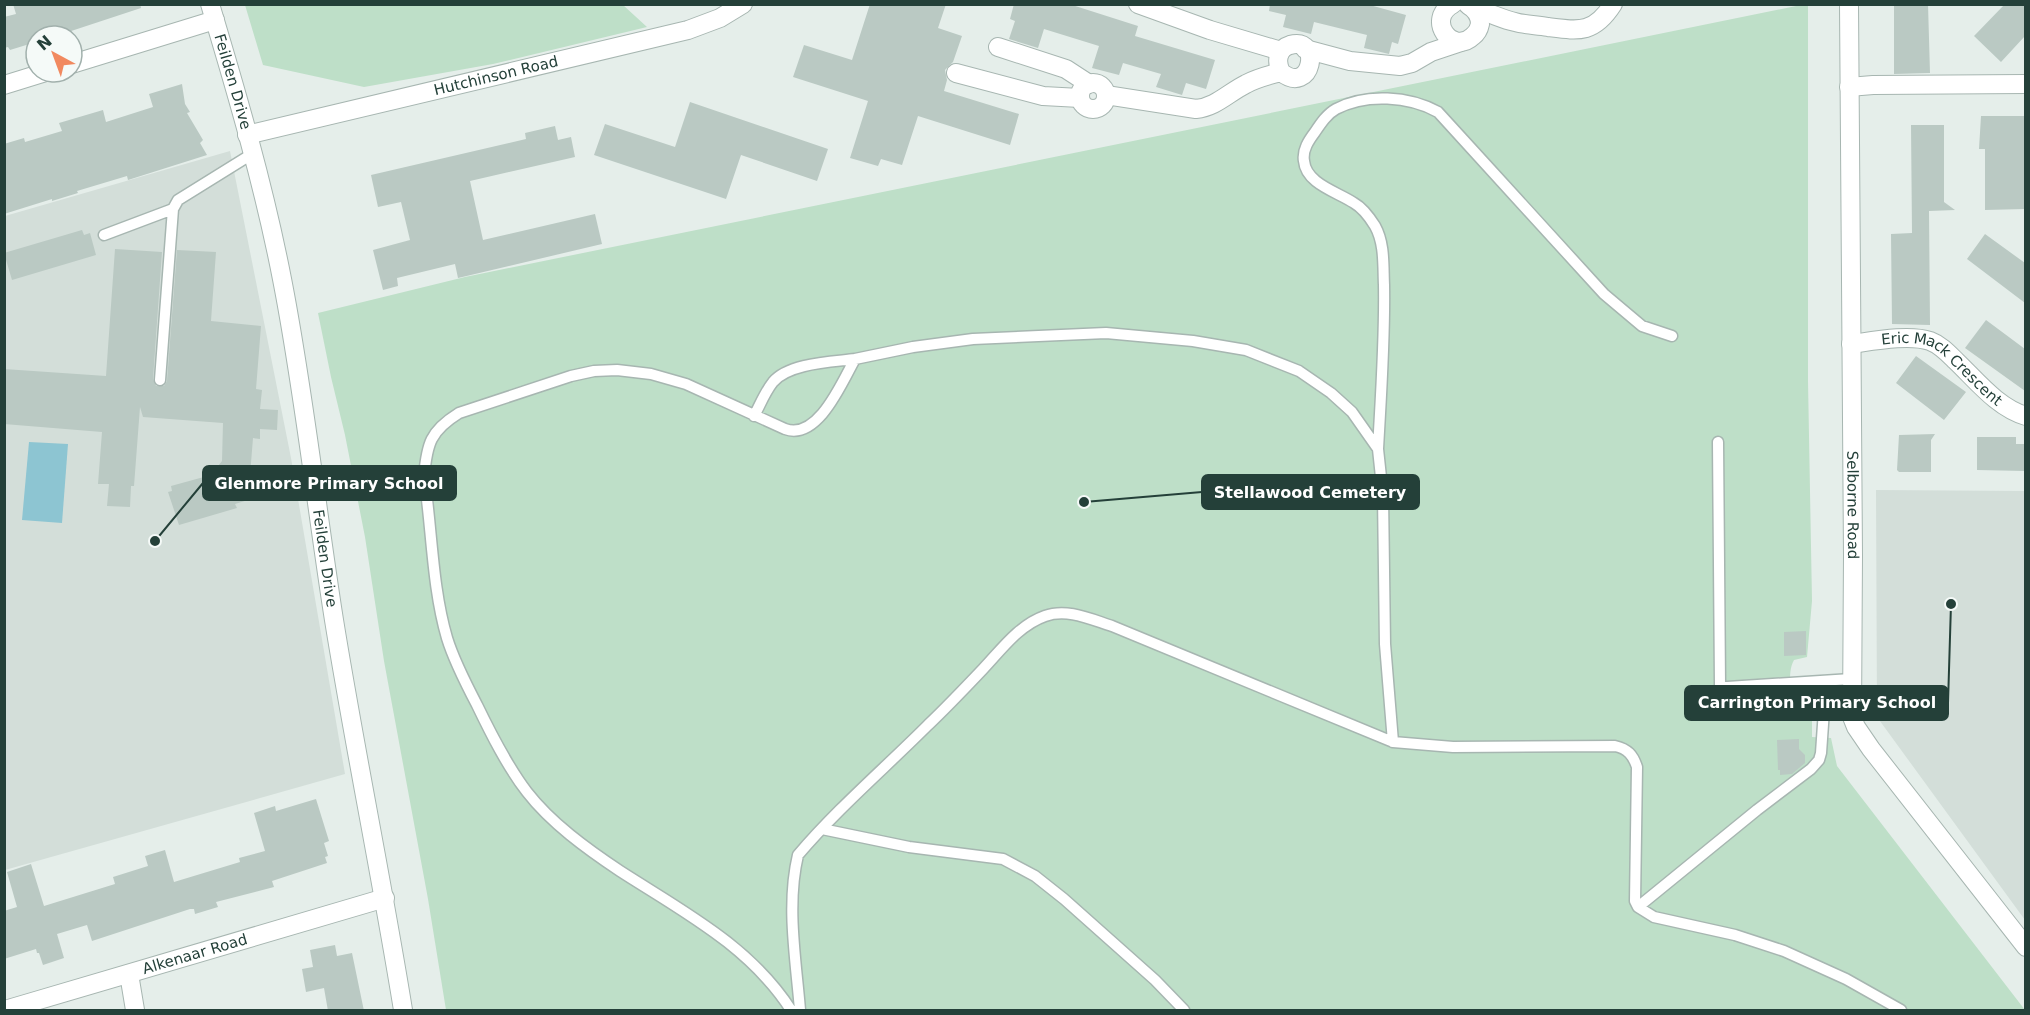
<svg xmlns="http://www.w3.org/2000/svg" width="2030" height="1015" viewBox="0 0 2030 1015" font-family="'DejaVu Sans',sans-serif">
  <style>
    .built { fill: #d3ded9 }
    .green { fill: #bedfc8 }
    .water { fill: #8dc5d2 }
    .building { fill: #bac9c3 }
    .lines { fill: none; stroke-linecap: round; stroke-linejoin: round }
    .service-casing { stroke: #a7b6b1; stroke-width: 13 }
    .minor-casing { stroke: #a7b6b1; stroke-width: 20 }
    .tertiary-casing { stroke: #a7b6b1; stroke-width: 20 }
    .service { stroke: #fff; stroke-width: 10 }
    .minor { stroke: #fff; stroke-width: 18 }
    .tertiary { stroke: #fff; stroke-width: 18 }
    .labels { text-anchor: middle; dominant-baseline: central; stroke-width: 4.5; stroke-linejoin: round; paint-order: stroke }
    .street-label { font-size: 15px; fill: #244039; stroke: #f5faf8 }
    .leader { fill: none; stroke: #244039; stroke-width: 2 }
    .callout-dot { fill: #244039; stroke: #f5faf8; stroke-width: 2 }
    .callout { fill: #244039; stroke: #244039; stroke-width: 2 }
    .callout-label { font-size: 16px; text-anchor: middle; font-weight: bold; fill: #fff }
  </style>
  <rect width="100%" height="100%" fill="#e5eeea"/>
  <path class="built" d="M230,151L291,458L345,774L5,870V216Z
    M1876,490L2025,491V920L1877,717Z"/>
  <path class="green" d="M245,5H623L647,27L493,64L364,87L263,65Z
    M1801,5H1808V381L1812,601L1807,657L1794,660C1790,667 1790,675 1790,684C1790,700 1791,719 1812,719V737L1831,738L1837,766L2025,1010H446L428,899L384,661L365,537L345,435L331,377L318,313L465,277Z"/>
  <path class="water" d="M29,442L68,444L62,523L22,520Z"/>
  <path class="building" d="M13,4H140L141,8L56,36H36V42L10,50L8,47L4,48V17L16,14Z
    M870,4H946L938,28L962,36L953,62L945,70L947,80L944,91L1019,114L1010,145L918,116L902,165L881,159L878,166L850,158L868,101L793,77L804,45L852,60Z
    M1014,4H1069L1138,26L1135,36L1215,60L1206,89L1186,83L1182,95L1156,87L1161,74L1123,63L1119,75L1092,68L1099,46L1044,29L1038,48L1009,39L1015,21L1010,19Z
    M1270,4H1366L1406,15L1398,44L1392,42L1389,54L1364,48L1367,35L1314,22L1311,34L1283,27L1286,15L1269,11Z
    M1894,4H1928L1930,73L1894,74Z
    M2005,4H2025V36L2001,62L1974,36Z
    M182,84L185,104L190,112L187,113L203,140L200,143L207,155L128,180L127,176L77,191L78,193L52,201V199L4,214V144L24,138L25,142L62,131L59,123L103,110L106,122L153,107L149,94Z
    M690,102L828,149L817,181L741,155L726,199L594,155L605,124L675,147Z
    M1981,116H2025V209L1985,210V149H1979Z
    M1911,125H1944V202L1955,210L1929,211L1930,325L1892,324L1891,234L1912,233Z
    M555,126L558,140L571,137L575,157L470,181L483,240L595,214L602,244L458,278L455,264L397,278L398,286L383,290L373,250L410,240L401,202L378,207L371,175L526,139L525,133Z
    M82,230L84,235L90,233L96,255L12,280L4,253Z
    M1985,234L2025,263V303L1967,259Z
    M115,249L162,252L153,379L156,386H164L167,381L177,250L216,252L211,321L261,326L256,389L262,390L260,409L278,410L277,430L260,429V439L253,438L248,500L235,504L237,508L179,525L168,492L172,491L171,486L211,475L222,461L223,423L143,417L140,407L134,486H131L130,507L107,506L109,484H98L102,432L4,424V369L106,376Z
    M1986,320L2025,349V391L1965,348Z
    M1916,356L1966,392L1944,420L1896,383Z
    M1935,434L1931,440V472H1899L1897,470L1899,435Z
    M1977,437H2016V444H2025V471L1977,470Z
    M1806,631V655L1784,656V632Z
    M1799,739V749L1805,755V763L1792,774L1780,775V770H1778L1777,740Z
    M316,799L329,841L324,843L328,856L325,857L327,863L272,881L274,887L216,902L218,907L195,914L194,909H190L92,941L87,925L57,934L64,958L43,965L39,953H37L36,949L4,959V911L17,907L7,872L31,864L44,906L115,884L113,877L148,866L145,856L165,850L174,882L240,862L239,858L265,851L254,813L275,806L276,811Z
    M335,945L337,956L352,953L364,1011H328L324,988L306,992L302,969L313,967L310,950Z"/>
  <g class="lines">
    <defs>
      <path id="service" d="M104,235L173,209
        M160,380L173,209L178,200L252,154
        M754,416C760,405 765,392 773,382C789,363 832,362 855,359
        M1718,442L1720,685L1727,687L1851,679
        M1378,449C1381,394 1385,339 1384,285C1383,266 1385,244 1375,226C1370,218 1363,208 1354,203C1338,192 1306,184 1304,161C1302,150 1309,140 1315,132C1321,123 1327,114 1336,109C1366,93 1409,96 1438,112L1604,294L1642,326L1672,336
        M822,829L909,847L1003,859L1035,876L1064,899L1155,980L1184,1010
        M1638,907L1654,917L1735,935L1784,951L1846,979L1901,1010
        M791,1010C750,946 682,911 620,871C587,849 551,823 527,792C507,766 491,734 477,705C466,684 454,661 447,638C432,587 432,529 424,476C427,444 430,431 459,413L571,376L594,371L617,370L651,374L686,384L785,429C818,441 842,382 855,359L913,347L973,339L1106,333L1193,341L1246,350L1299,371L1331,393L1352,412L1378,449L1383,496L1385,644L1393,742L1453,747L1615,746C1628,749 1633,755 1637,767L1635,901L1638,907L1757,810L1811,769L1819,760L1821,753L1824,710L1832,703L1851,700
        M800,1010C796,960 786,905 798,855C838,808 885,768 928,725C947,707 965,688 983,669C1001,650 1019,625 1045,616C1067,608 1090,619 1112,626L1393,742"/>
      <g id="minor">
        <path d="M1138,4L1210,30L1281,51"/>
        <path d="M1453,4C1425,19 1452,56 1473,36C1477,33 1479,29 1480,24C1480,15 1475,9 1468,5"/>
        <path d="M1474,9C1489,12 1501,19 1515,22C1525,25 1537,25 1548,27C1579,31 1594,34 1613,4"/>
        <path d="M998,47L1066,69L1089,84"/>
        <path d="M1305,49L1350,61L1400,66L1412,63L1431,52L1461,42"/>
        <path d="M72,64L215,20"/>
        <path d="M956,73L1043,96L1080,98"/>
        <circle cx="1093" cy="96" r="13"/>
        <path d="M4,85L46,72"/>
        <path d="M1849,87L1873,85L2026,84"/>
        <path d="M1106,95L1196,109C1216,107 1228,93 1246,84C1257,78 1269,75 1281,72C1312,97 1323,36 1290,45C1277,49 1276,62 1281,72"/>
        <path id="s1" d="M247,135L688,30L720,18L743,4"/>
        <path id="s2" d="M1851,344C1873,341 1909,334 1930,341C1941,345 1949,354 1956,361C1977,381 1998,408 2026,416"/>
        <path d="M129,974L135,1010"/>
        <path id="s3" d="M5,1010L385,898"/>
      </g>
      <g id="tertiary">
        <path id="s4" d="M210,4C237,94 264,186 282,279C304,391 316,506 334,620C355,750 382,880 403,1010"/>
        <path id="s5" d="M1849,4L1853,556L1852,717L1856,727L1871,749L2026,947"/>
      </g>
    </defs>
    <use href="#service" class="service-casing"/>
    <use href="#minor" class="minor-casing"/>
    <use href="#tertiary" class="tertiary-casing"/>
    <use href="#service" class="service"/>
    <use href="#minor" class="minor"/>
    <use href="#tertiary" class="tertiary"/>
  </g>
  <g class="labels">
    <g class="street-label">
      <text stroke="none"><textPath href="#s1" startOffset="256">Hutchinson Road</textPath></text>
      <text stroke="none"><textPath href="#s4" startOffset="81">Feilden Drive</textPath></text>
      <text stroke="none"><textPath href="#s2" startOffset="102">Eric Mack Crescent</textPath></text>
      <text stroke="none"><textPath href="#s5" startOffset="501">Selborne Road</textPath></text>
      <text stroke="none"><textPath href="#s4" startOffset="567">Feilden Drive</textPath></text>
      <text stroke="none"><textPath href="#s3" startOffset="198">Alkenaar Road</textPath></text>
    </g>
  </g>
  <path class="leader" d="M155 541L203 483M1084 502L1202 492M1951 604L1948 703"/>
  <g class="callout-dot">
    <circle cx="155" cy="541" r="6"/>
    <circle cx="1084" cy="502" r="6"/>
    <circle cx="1951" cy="604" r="6"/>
  </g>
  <g class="callout">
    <rect x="203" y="466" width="253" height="34" rx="6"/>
    <rect x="1202" y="475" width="217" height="34" rx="6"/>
    <rect x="1685" y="686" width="263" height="34" rx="6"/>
  </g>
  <g class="callout-label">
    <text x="329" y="489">Glenmore Primary School</text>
    <text x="1310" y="498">Stellawood Cemetery</text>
    <text x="1817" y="708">Carrington Primary School</text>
  </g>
  <rect width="2030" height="1015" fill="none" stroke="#244039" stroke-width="12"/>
  <g transform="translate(54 54) rotate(319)"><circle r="28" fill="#f5faf8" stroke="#a1b0ac" stroke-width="1.5"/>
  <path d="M0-4.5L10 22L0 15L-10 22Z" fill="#f1895f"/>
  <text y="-9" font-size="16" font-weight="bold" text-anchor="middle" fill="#244039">N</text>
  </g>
</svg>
